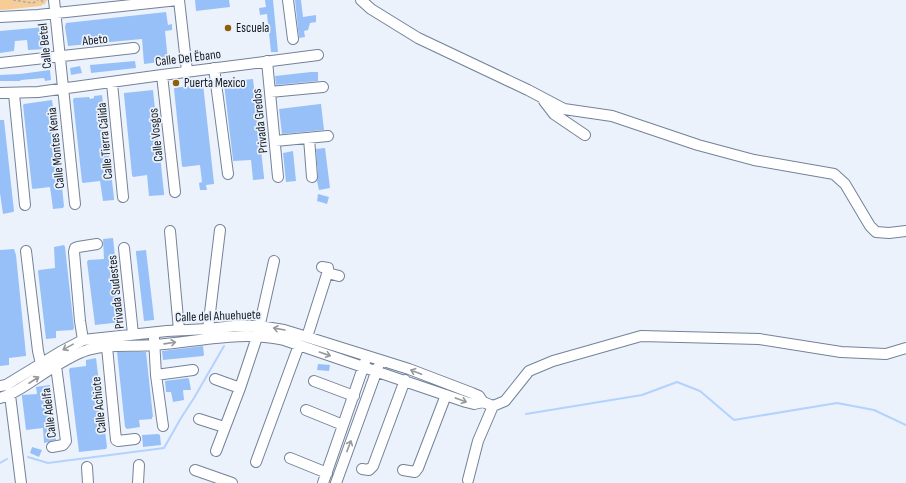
<svg xmlns="http://www.w3.org/2000/svg" width="906" height="483" viewBox="0 0 906 483" font-family="'Sofia Sans Condensed',sans-serif">
  <style>
    .green { fill: #f8cd95 }
    .lines { fill: none; stroke-linecap: round; stroke-linejoin: round }
    .stream { stroke: #b3d2fd; stroke-width: 2 }
    .building { fill: #98c0f8 }
    .minor-casing { stroke: #738298; stroke-width: 12 }
    .path { stroke: #a6acb6; stroke-width: 1.5; stroke-dasharray: 3 2; stroke-linecap: butt }
    .minor { stroke: #fff; stroke-width: 10 }
    .oneway { stroke: #96989c }
    .poi-dot { fill: #8e5e09; stroke: #ebf2fc; stroke-width: 1.5 }
    .labels { text-anchor: middle; dominant-baseline: central; stroke-width: 3.5; stroke-linejoin: round; paint-order: stroke }
    .poi-label { font-size: 13px; fill: #151b23; stroke: #ebf2fc; text-anchor: start }
    .street-label { font-size: 13px; fill: #151b23; stroke: #ebf2fc }
  </style>
  <rect width="100%" height="100%" fill="#ebf2fc"/>
  <path class="green" d="M0,0H48L41,6L3,10H0Z"/>
  <g class="lines">
    <path class="stream" d="M526,414L642,395L677,382L700,391L734,420L837,403L874,410L906,425
      M28,457L48,463L164,448L181,418L194,398L224,346
      M0,463L7,459"/>
  </g>
  <path class="building" d="M195,0H229L230,7L196,11Z
    M265,0H273L278,52H271L267,14L260,15L259,8L266,7Z
    M295,0H301L303,17L316,15V22L310,23L308,30L304,31L305,37L299,38Z
    M166,12L168,25L172,24V30L165,31L168,61L144,64L142,39L68,46L65,27L66,23Z
    M45,27L47,45L46,49L28,50L27,40L15,41L14,51L0,53V31Z
    M135,61L136,68L91,73L90,65Z
    M80,66L82,73L71,75L70,68Z
    M50,70L51,80L45,81L44,78L21,80L20,81H0V75L20,74Z
    M311,72H318V81L276,85L275,76Z
    M253,79L264,177V179L253,180L251,160L233,161V160L224,84V82Z
    M203,84L214,183V184L206,185L207,190H200L199,183L202,182L200,165L183,167L182,166L174,89V88Z
    M153,90L164,193V195L149,196L147,175L133,177L132,175L124,95V93Z
    M102,95L114,198V200L103,201L100,181L83,183L82,182L73,100L74,98L89,97L90,99L94,98V96Z
    M52,100L55,120L64,206L63,208L53,209L50,187L33,189L32,188L23,105L24,104Z
    M320,104H321L324,130L282,134L279,109Z
    M0,120H4L14,211L13,212L3,214L0,193Z
    M325,148L330,188L319,190L317,181L318,176L316,149Z
    M293,151L296,181L286,182L283,153Z
    M318,194L329,197L327,204L317,201Z
    M113,238L122,320V322L95,325L87,262L88,260L104,259L103,239Z
    M64,245L65,247L74,328L73,330L56,331V338L46,339L38,271L39,270L55,268L54,247Z
    M14,249L16,255L26,355V356L9,358V365L0,366V250Z
    M146,250L154,318V320L144,321L136,253V251Z
    M203,346L204,355L203,356L163,360L162,351Z
    M117,352H146L153,417H152V419L139,420L140,427L127,429L125,427Z
    M96,358L107,447L106,449L79,452L69,370L70,368L86,366V360Z
    M318,364L330,365L329,371L317,370Z
    M188,378L189,379L191,390H183L184,400L173,402L171,392H166L165,381Z
    M50,385L56,440L44,443L43,428L26,430L22,397V395L37,394L36,387Z
    M158,434L160,435L161,445L143,447L142,435Z
    M32,447L42,450L39,457L30,453Z"/>
  <g class="lines">
    <defs>
      <path id="minor" d="M54,0L75,204
        M179,0L187,71
        M288,0L293,39
        M361,0L371,9L418,38L528,90L564,109L612,116L698,145L754,160L834,174L845,184L870,226L876,232L889,233L906,231
        M0,17L38,15L178,0
        M267,61L278,177
        M0,63L134,48
        M214,68L228,174
        M162,75L175,192
        M112,83L123,197
        M270,92L323,87
        M0,93L38,92L162,75L318,55
        M14,94L25,205
        M544,101L554,114L585,135
        M309,138L312,177
        M275,141L328,136
        M170,231L179,330
        M124,248L133,334
        M26,251L38,351L41,364
        M328,273L339,276
        M208,329L220,230
        M307,337L328,271V268L322,267
        M154,338L156,375L163,426
        M83,340L80,321L74,252L75,248L78,247L97,244
        M107,347L116,440L118,441L135,439
        M156,375L193,370
        M215,379L240,388
        M314,381L354,396
        M0,386L6,385L60,352L83,340L167,331L208,329L234,326H259L284,330L307,337L409,369L472,393L479,396L483,402
        M10,395L21,483
        M0,398C11,395 20,389 29,383C46,372 63,360 82,352C105,343 131,347 154,345C197,342 242,330 284,340L466,402L474,404L483,402L493,406
        M306,410L343,425
        M199,419L224,427
        M52,447L63,445L66,441L56,366
        M216,451L240,388L257,337L274,261
        M290,458L327,473
        M256,462L299,345
        M87,467L88,483
        M362,469L369,470L373,466L405,380
        M195,470L232,483
        M403,470L415,472L418,468L446,395
        M468,480L478,441L493,406L505,401L529,371L553,361L641,336L759,339L841,352L886,354L906,348
        M138,483L139,465
        M323,483L365,362
        M336,483L378,367"/>
    </defs>
    <use href="#minor" class="minor-casing"/>
    <path class="path" d="M13,0L33,3L38,0
      M41,0L45,4"/>
    <use href="#minor" class="minor"/>
  </g>
  <defs><path id="oneway-shaft" d="M-6 0H5M1.5-3L5.5 0L1.5 3" fill="none" stroke-width="1.6" stroke-linecap="round" stroke-linejoin="round"/></defs>
  <g class="oneway">
    <use href="#oneway-shaft" transform="translate(279 329) rotate(-170)"/>
    <use href="#oneway-shaft" transform="translate(170 343) rotate(-8)"/>
    <use href="#oneway-shaft" transform="translate(68 347) rotate(151)"/>
    <use href="#oneway-shaft" transform="translate(325 354) rotate(19)"/>
    <use href="#oneway-shaft" transform="translate(416 372) rotate(-159)"/>
    <use href="#oneway-shaft" transform="translate(34 380) rotate(-33)"/>
    <use href="#oneway-shaft" transform="translate(461 400) rotate(20)"/>
    <use href="#oneway-shaft" transform="translate(349 446) rotate(-69)"/>
  </g>
  <g class="poi-dot">
    <circle cx="228" cy="28" r="4"/>
    <circle cx="176" cy="83" r="4"/>
  </g>
  <g class="labels">
    <g class="poi-label">
      <text x="236" y="28">Escuela</text>
      <text x="184" y="83">Puerta Mexico</text>
    </g>
    <g class="street-label">
      <text transform="translate(95 40) rotate(-6)">Abeto</text>
      <text transform="translate(45 46) rotate(-96)">Calle Betel</text>
      <text transform="translate(188 58) rotate(-7)">Calle Del Ëbano</text>
      <text transform="translate(260 121) rotate(-96)">Privada Gredos</text>
      <text transform="translate(156 135) rotate(-96)">Calle Vosgos</text>
      <text transform="translate(105 141) rotate(-95)">Calle Tierra Cálida</text>
      <text transform="translate(56 148) rotate(-96)">Calle Montes Kenia</text>
      <text transform="translate(116 292) rotate(-96)">Privada Sudestes</text>
      <text transform="translate(218 316) rotate(-2)">Calle del Ahuehuete</text>
      <text transform="translate(99 405) rotate(-96)">Calle Achiote</text>
      <text transform="translate(49 413) rotate(-97)">Calle Adelfa</text>
    </g>
  </g>
</svg>
